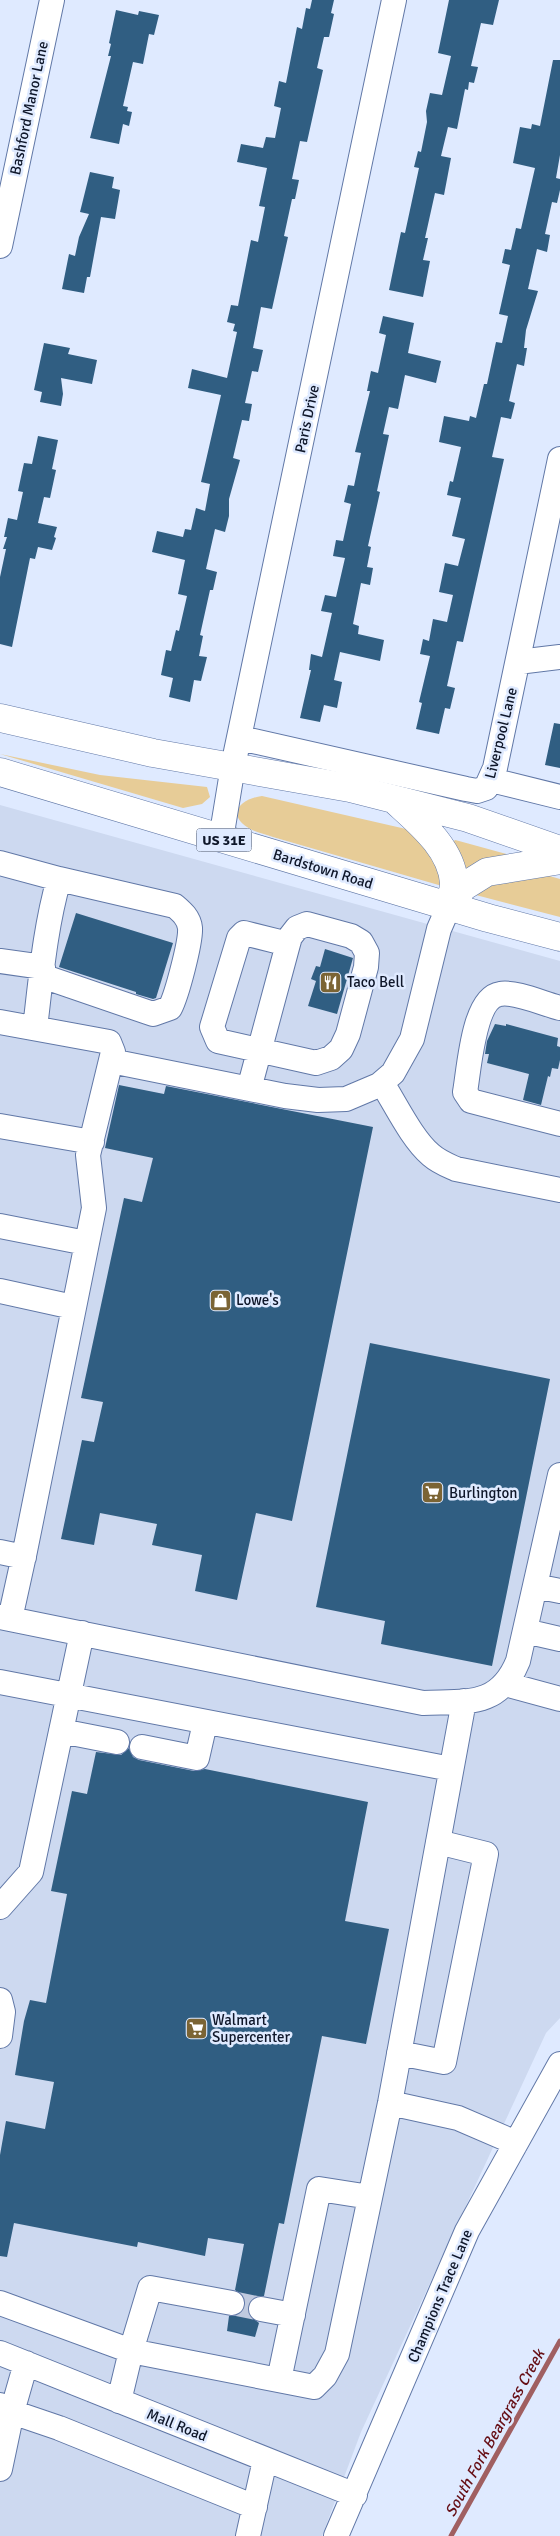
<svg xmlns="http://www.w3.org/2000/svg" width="560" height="2536" viewBox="0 0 560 2536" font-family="Signika,sans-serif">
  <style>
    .built { fill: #cdd9f0 }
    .green { fill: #e7cc97 }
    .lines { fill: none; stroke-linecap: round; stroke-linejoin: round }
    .stream { stroke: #a05f61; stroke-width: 5 }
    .building { fill: #305e82 }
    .minor-tunnel { stroke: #c0cadf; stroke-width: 24; stroke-dasharray: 24 12; stroke-linecap: butt }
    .minor-casing { stroke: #6178a7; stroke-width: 26 }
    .major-casing { stroke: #6178a7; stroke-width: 29 }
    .minor { stroke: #fff; stroke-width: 24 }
    .major { stroke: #fff; stroke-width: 28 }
    .labels { text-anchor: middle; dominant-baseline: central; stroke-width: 5; stroke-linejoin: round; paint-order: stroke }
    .shield { fill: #dfeaff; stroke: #4d5669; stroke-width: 1 }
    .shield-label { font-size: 14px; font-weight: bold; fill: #0e1629 }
    .street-label { font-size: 15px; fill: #0e1629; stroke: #dfeaff }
    .poi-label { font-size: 15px; fill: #0e1629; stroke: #dfeaff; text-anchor: start }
    .water-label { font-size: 16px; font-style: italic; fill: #660e15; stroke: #dfeaff }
  </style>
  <rect width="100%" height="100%" fill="#dfeaff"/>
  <path class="built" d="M0,805L560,961V2018L546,2033L361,2432L322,2536H0Z"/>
  <path class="green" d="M0,754L100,775L207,787L210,797L202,804L183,808Z
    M262,796L406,829C426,843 436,862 442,886L273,837C265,834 254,832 247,827C225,812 244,798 262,796Z
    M455,840L459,841L521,858L467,873L453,842Z
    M539,873L560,879V917L472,894L477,885Z"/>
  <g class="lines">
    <path class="stream" d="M451,2536L560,2341"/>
  </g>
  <path class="building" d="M312,0H334L331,13L334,14L329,37H324L317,68L323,70L307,142L300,141L292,179L299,180L295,199H292L284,236L288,237L272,309L261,307L253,348L263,350L258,372L252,371L245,403L252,404L249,421L242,420L233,458L240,460L229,499V516L225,532L215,529L206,569L217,572L213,590H210L200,635L203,636L199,656L207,657L201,681L194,680L190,702L169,697L173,678L161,675L166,650L171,651L176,630L179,631L187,596L178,594L185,560L152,552L157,531L183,537L185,529L191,530L196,508L205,511L210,484L201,482L221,395L188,388L192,369L227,378L237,332L233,331L235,324L227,322L231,305L238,306L251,240L258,242L265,207L259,206L267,168L237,162L241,144L263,148L266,137L275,138L281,108L274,106L279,81L286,83L297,27L302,29L306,8L310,9Z
    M449,0H499L493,25L481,23L471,66L478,67L474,83L469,82L468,90L465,89L457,129L448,127L441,156L451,158L444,195L435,193L425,238H428L423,260L430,261L423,297L389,290L401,232L405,233L419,168L414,167L418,151L421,152L427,122L426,111L430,93L442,95L451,56L438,53Z
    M116,10L138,15L139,11L159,15L154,35L149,34L143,64L133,62L123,106L128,107L127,111L132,112L129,126L123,124L119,144L90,138L111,56H108L111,44L109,43Z
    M553,60H560V155L556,178L560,179V190L557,203L552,202L545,234L550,235L547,252L537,249L528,289L538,291L526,330L524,348H527L524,366L517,364L509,401L515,403L511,419L501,417L492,457L504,459L463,642L457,641L447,686L455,688L450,709L445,708L439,734L416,729L422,703L419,702L430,656L420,654L423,639L429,641L433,619L447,622L453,595L439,592L445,563L458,566L465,539L452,536L461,498L447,495L450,481L453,482L461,447L439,442L444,416L469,421L470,416L476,418L484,384H487L496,342L502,343L508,316L499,314L510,265L502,263L505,249L511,250L516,228L521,229L535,168L513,163L520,127L531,129L532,124L540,126Z
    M90,172L114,177L112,188L120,190L115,219L101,217L90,277H87L84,293L62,289L69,254L75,256L79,237L89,214L80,212Z
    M383,316L414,323L408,353L441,361L436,383L405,375L398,409L389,407L383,434L389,435L377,491L380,492L368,546L371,547L367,567L373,568L370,585L361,583L353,624L359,626L358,634L384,640L380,661L340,652L334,680L342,682L337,708L324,705L320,722L300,718L311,670H309L311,654L322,657L332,613L321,611L325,595L336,597L345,558L333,556L336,540L343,541L351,504L344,502L348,485L354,486L361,453L355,452L370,391H367L371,371L378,373L386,335L379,333Z
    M44,343L70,348L68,354L97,360L92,384L61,378L63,394L61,406L40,402L42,392L34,390Z
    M38,436L58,440L52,469L56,470L50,498L44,497L38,523L57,527L54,537L56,538L52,550L38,547L35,559L30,558L12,647L0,644V577L6,549H3L7,537H4L8,518L17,520L23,492L18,491L22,472L24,463L32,464Z
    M554,723L560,724V768L545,765Z
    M76,913L173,943L156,998L153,999L136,994V992L59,967Z
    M325,949L353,958L337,1014L308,1006L316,981L311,979L316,966L320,967Z
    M495,1024L506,1026V1024L558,1038L557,1046L560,1047V1060L558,1069L552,1068L550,1077L548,1076L541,1105L523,1100L529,1074L487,1063L489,1054H485L487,1041Z
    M119,1085L164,1094L166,1086L373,1127L292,1521L256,1513L237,1600L195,1591L202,1555L152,1545L157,1524L100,1513L94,1545L61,1539L82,1440L94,1442L103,1402L81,1398L124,1198L142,1202L153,1158L105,1148Z
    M370,1343L550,1379L492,1666L381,1644L385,1621L316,1607Z
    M129,1748L133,1757L139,1760L194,1771L205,1769L368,1802L345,1921L389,1929L366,2044L322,2036L284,2224L279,2223L264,2296H256L248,2306V2314L259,2323L255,2337L227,2331L229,2316H237L245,2306V2298L235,2290L244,2244L208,2238L205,2256L138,2242L137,2247L14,2223L7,2257L0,2256V2155L6,2121L45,2129L54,2082L15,2075L24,2021L30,2000L46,2003L67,1894L51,1891L72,1791L87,1794L96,1752L121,1755Z"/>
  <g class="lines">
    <path class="minor-tunnel" d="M232,2303L261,2309"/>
    <defs>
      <path id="minor" d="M0,246L52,0
        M518,662L560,657
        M240,738L466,789L477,791L486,788L495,768L560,459
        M491,780L560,797
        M221,839L233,766L394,0
        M0,863L59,879
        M0,961L43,967
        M560,1008C544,1004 515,991 500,994C473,998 469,1071 465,1092L471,1101L560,1124
        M0,1022L109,1042L113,1052L88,1155L94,1208L25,1551L10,1619
        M35,1028C41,978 45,928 59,879L175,906C182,912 189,918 190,928C191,941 177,995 170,1008L153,1014L42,976
        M111,1061L285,1096L318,1100L346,1099L379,1085L393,1073L412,1039L439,929L449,906
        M382,1083C396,1105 412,1139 431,1155C439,1162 447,1165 456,1169L560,1190
        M249,1089L288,944L290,937L297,928L307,924L351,936L361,942L367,953L366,967L348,1034L341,1049L331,1058L316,1063L218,1041L212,1027L239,938L244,933L288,944
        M0,1126L92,1142
        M0,1226L86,1243
        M0,1291L73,1307
        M0,1552L24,1557
        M535,1586L560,1591
        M0,1617L423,1703C466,1701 499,1708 518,1661L560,1475
        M525,1631L560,1639
        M0,1682L451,1769
        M505,1684L560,1699
        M61,1731L117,1742
        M142,1747L197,1758L205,1723
        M0,1907L31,1872L82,1633
        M0,2000L3,2012L0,2036
        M399,2053L444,2062L486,1854L438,1842
        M390,2103L458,2118L516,2143
        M0,2303L131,2351L150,2288L232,2303
        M261,2309L293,2315
        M0,2353L355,2495
        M279,2380L319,2189L370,2197
        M119,2401L131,2351L314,2387L325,2376L337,2354L390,2103L464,1701
        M0,2405L12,2412L59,2428L255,2507
        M0,2469L12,2412L26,2363
        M248,2536L265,2460
        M336,2536L467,2231L560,2064"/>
      <path id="major" d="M0,718L153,753L350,788L468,818L560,850
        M0,772L488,918L560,937
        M397,802C420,823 452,849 454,883C454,891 451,899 449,906
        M449,906L463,887L487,872L560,860"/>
    </defs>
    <use href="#minor" class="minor-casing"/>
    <use href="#major" class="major-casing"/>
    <use href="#minor" class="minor"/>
    <use href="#major" class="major"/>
  </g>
  <defs>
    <symbol id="restaurant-square" viewBox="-11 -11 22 22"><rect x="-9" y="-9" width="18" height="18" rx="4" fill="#7b6434" stroke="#dfeaff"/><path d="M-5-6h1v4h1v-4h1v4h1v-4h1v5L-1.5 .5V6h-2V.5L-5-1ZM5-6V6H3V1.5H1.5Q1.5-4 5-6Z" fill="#fff"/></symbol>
    <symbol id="shop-square" viewBox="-11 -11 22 22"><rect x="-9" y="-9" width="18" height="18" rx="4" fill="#7b6434" stroke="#dfeaff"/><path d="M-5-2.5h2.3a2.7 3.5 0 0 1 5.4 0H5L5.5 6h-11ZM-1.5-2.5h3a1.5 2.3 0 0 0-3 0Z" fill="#fff"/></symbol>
    <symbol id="supermarket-square" viewBox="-11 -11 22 22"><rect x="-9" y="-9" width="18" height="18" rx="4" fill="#7b6434" stroke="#dfeaff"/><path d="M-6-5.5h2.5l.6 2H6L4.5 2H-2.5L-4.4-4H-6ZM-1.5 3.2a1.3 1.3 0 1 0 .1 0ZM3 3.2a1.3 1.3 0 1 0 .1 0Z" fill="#fff"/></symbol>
  </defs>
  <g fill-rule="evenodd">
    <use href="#restaurant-square" x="318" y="970" width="25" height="25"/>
    <use href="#shop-square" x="208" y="1288" width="25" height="25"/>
    <use href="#supermarket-square" x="420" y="1480" width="25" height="25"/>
    <use href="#supermarket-square" x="184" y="2016" width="25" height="25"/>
  </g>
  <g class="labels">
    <rect class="shield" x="196.5" y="828.5" width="55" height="23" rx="4"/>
    <g class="shield-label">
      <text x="224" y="840">US 31E</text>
    </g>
    <g class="street-label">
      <text transform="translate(29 108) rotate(-78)">Bashford Manor Lane</text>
      <text transform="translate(307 419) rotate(-78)">Paris Drive</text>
      <text transform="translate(501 733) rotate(-76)">Liverpool Lane</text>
      <text transform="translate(323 869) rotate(17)">Bardstown Road</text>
      <text transform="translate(440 2296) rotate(-67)">Champions Trace Lane</text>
      <text transform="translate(177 2425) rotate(22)">Mall Road</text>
    </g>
    <g class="poi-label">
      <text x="347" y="982">Taco Bell</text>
      <text x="236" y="1300">Lowe's</text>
      <text x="449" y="1493">Burlington</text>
      <text x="212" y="2020">Walmart<tspan x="212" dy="17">Supercenter</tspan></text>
    </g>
    <g class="water-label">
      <text transform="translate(495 2433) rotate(-61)">South Fork Beargrass Creek</text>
    </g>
  </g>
</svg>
